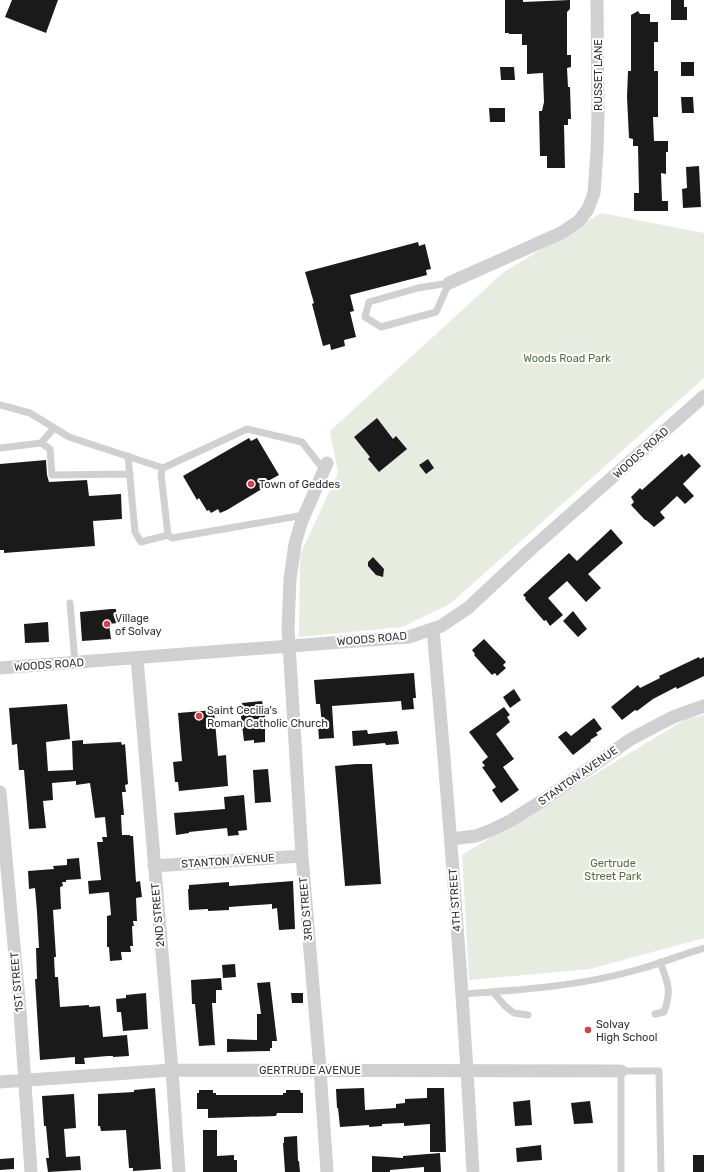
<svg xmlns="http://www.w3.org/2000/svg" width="704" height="1172" viewBox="0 0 704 1172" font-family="Rubik,sans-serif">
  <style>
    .green { fill: #e6ecdf }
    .building { fill: #1a1a1a }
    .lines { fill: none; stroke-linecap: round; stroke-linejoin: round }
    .service { stroke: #d0d0d0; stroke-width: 7 }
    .minor { stroke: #d0d0d0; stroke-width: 13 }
    .poi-dot { fill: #e63946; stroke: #fff; stroke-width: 1.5 }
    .labels { text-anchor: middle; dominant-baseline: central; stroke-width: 4; stroke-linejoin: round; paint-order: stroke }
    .street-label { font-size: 11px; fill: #333; stroke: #fff }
    .park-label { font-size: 11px; fill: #56703f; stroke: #fff }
    .poi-label { font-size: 11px; fill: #333; stroke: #fff; text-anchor: start }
  </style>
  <rect width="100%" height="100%" fill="#fff"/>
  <path class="green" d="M601,213L704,233V378L450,604L402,627L299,637L300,555L338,473L330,431L504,272Z
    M704,715V938L590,969L469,980L462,855L686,719Z"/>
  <path class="building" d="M12,0H58L46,33L5,17Z
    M505,0H523V2L570,0V9L567,12V55H571V67L567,68L568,87H570L571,119H568V125H564L565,168H547V156H540L539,111H542L544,102L543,73L527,74V45H522V34H509V33H505Z
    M671,0H684V7H687V20H671Z
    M638,11L640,14H650V22H658V42H654V71H658V117H653L654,141H668V152H666V174L661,173L662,201H668V211H634V193H639L638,146H633V139L629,138L627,97L628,71H631V15Z
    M681,62H694V76H681Z
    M500,67H514L515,80H501Z
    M681,97H693L694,113H682Z
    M489,108H505V122H490Z
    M699,166L701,207L683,208L682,189L687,188L686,167Z
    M418,242L419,246L425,244L431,269L426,270L427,275L350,295L354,311L350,312L356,337L344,340L345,346L331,350L330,344L323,346L312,304L314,303L305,272Z
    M377,418L393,439L396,436L407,449L379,472L368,459L370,457L354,437Z
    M249,438L251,441L257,438L279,475L268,481L270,484L227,510L220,513L218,509L211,513L209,510L207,511L199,498L197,500L183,476Z
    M689,453L701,466L683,484L694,496L685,504L677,496L660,512L665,518L654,527L646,520H645L631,505L634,502L631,497L640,488L642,490L682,454L684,457Z
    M428,459L434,468L426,474L419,465Z
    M46,460L47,475L49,482L87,480L89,496L121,494L122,519L93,521L95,546L4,553V550H0V464Z
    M611,529L623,543L588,574L601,588L586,602L567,581L548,598L563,615L550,626L546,620L544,621L525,599L526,598L523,595L569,553L577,561Z
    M373,557L384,569L383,577L376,575L368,566V562Z
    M111,609H116L117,623L109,624L111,639L82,641L80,612Z
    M573,611L587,629L578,637L563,621Z
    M48,622L49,642L25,643L24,624Z
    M484,639L506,662L503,665L506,668L497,676L495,673L492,675L474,655L475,654L472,650Z
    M699,657L700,659L704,657V676L677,689L676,687L653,699L637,711L635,710L622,720L611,707L638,685L640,688L660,678L659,676Z
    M414,673L416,698H413L414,709L402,710L401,701L332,706L334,738L319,739L318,725H322L320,704H316L314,680Z
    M514,689L521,700L510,708L503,697Z
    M262,701L263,706H264L266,728L265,729V742L254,743V740L244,741L240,709L242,708V703Z
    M67,704L70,739L46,742L48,771L73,770L72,741L83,740V744L121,742L122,745L125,744L128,784L125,785L126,792H122L124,815H121L122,835H130V836H133L136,882L140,881L142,897L136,898L137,921H133L134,926H132L133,946H130L131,952H121L122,960L110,961L109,947H107V916L111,915L109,892L89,894L88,881L101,880L97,842H103L102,837H107L105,817L95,818L90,783L76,785V781L52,783L53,800L43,801L46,828L29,829L24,770H19L17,744L12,745L9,708Z
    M504,707L510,715L507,717L510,722L496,734L514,759L503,767L519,790L501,803L492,790L496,787L482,767L485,766L482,762L488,757L469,732Z
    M214,710L218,756L226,755L228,786L179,791L178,782H175L173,762L182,761L178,713Z
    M594,718L602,729L596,733L598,735L590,740L591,741L573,755L558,737L566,731L571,736Z
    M367,730L368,734L397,731L399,744L386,745L385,743L353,746L352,731Z
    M356,764H372L381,884L345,886L335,766Z
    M268,769L271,802L255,803L253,770Z
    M244,795L247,830L238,831L239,835L228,836L227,828L189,832V833L176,835L174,813L225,809L224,797Z
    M79,858L81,879L66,880V882H62L63,886L60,887L61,909L53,910L56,957H54L55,977H58L60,1007L89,1005V1007L100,1006L103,1037L127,1035L129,1056L113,1057V1056H108L84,1058L85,1064H75V1057L40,1060L35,979H37L36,948H39L37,912L35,888L29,889L28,871L54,869L53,866L67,865V859Z
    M293,881L295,929L279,930L277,908L272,909V904L229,907V910L208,911V909L189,910L188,889H189V885L229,882V886Z
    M235,964L236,977L223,978L222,965Z
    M221,978L222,990H216V1003H212L215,1045L199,1046L195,1004H192L191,980Z
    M270,982L277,1041H272V1048H270V1051L227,1052V1039L257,1040V1014H261L257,983Z
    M146,993L148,1029L123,1031L121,1012H117L116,999L126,998V995Z
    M291,993H303V1003H292Z
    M155,1088L161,1169L133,1171V1168H129L126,1130L101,1131L100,1126H98V1094L134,1092V1090Z
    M364,1088L365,1110L396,1108V1104L405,1103V1099L427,1098V1088H444L446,1152H430V1124L404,1126V1123L382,1124V1126L369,1127V1125L340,1127L338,1108H337L336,1089Z
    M199,1090H213V1093H216V1095H283V1093H286V1090H300L301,1093H303V1113H277L276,1116L208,1118V1109H197V1093H199Z
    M74,1094L76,1128L64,1129L66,1157L80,1156L81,1170L48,1172L46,1158H49L46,1126H44L42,1096Z
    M530,1100L532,1125L515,1126L513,1102Z
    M590,1101L593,1123L574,1124L571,1103Z
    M203,1130H217V1156L234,1155V1160H237V1172H203Z
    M297,1136L298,1161H299L300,1172H285L283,1143H284V1137Z
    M541,1145L542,1160L517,1162L516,1148Z
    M440,1153L441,1172H424V1167L390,1170V1172H372V1156L403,1158V1156Z
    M693,1155H704V1172H693Z
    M14,1158V1169L0,1170V1159Z"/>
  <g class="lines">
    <path class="service" d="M449,283L436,312L381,327L365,317L369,302L418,288Z
      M0,405L30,413L69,437L163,468
      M41,443L54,428
      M0,448L41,443L50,449L52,475L130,474
      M128,456L135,532L141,542L168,535
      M304,515L172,538L168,535L161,474L163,468L247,429L302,442L324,470
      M70,603L75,663
      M493,992L505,1006L514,1013L528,1015
      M462,994C522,990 582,986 640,969C662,963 683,954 704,948
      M655,1014L664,1012C672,990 668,983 660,962
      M621,1172V1071H659L661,1172"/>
    <path class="minor" d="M449,283L561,233L579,221L588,209L594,193L597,151L598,114L597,0
      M433,629C449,810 463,991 473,1172
      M137,658L172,1070L179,1172
      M0,668L409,637L441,626L468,608L529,551L704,396
      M0,792L20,1011L31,1172
      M451,839L476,836L489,831L510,821L545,799L631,739L673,717L704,706
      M154,866L302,856
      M0,1082L172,1070L621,1071
      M327,1172L320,1069L302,856L288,628L290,579L295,544L301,523L327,463"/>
  </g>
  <g class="poi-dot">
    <circle cx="251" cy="484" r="4"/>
    <circle cx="107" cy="624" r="4"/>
    <circle cx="199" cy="716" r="4"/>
    <circle cx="588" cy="1030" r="4"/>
  </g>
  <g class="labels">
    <g class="street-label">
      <text transform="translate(598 75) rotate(-90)">RUSSET LANE</text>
      <text transform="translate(641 453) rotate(-42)">WOODS ROAD</text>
      <text transform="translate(372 639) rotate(-5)">WOODS ROAD</text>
      <text transform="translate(49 665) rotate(-4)">WOODS ROAD</text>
      <text transform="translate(578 776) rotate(-35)">STANTON AVENUE</text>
      <text transform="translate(228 861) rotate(-4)">STANTON AVENUE</text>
      <text transform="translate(455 900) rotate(-94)">4TH STREET</text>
      <text transform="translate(306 909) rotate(-95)">3RD STREET</text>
      <text transform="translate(158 915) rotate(-95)">2ND STREET</text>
      <text transform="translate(17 982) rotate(-95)">1ST STREET</text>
      <text x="310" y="1070">GERTRUDE AVENUE</text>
    </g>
    <g class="park-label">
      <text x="567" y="358">Woods Road Park</text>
      <text x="613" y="863">Gertrude<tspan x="613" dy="13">Street Park</tspan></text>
    </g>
    <g class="poi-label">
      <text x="259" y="484">Town of Geddes</text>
      <text x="115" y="618">Village<tspan x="115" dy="13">of Solvay</tspan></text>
      <text x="207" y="710">Saint Cecilia's<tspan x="207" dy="13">Roman Catholic Church</tspan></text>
      <text x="596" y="1024">Solvay<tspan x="596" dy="13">High School</tspan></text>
    </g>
  </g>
</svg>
